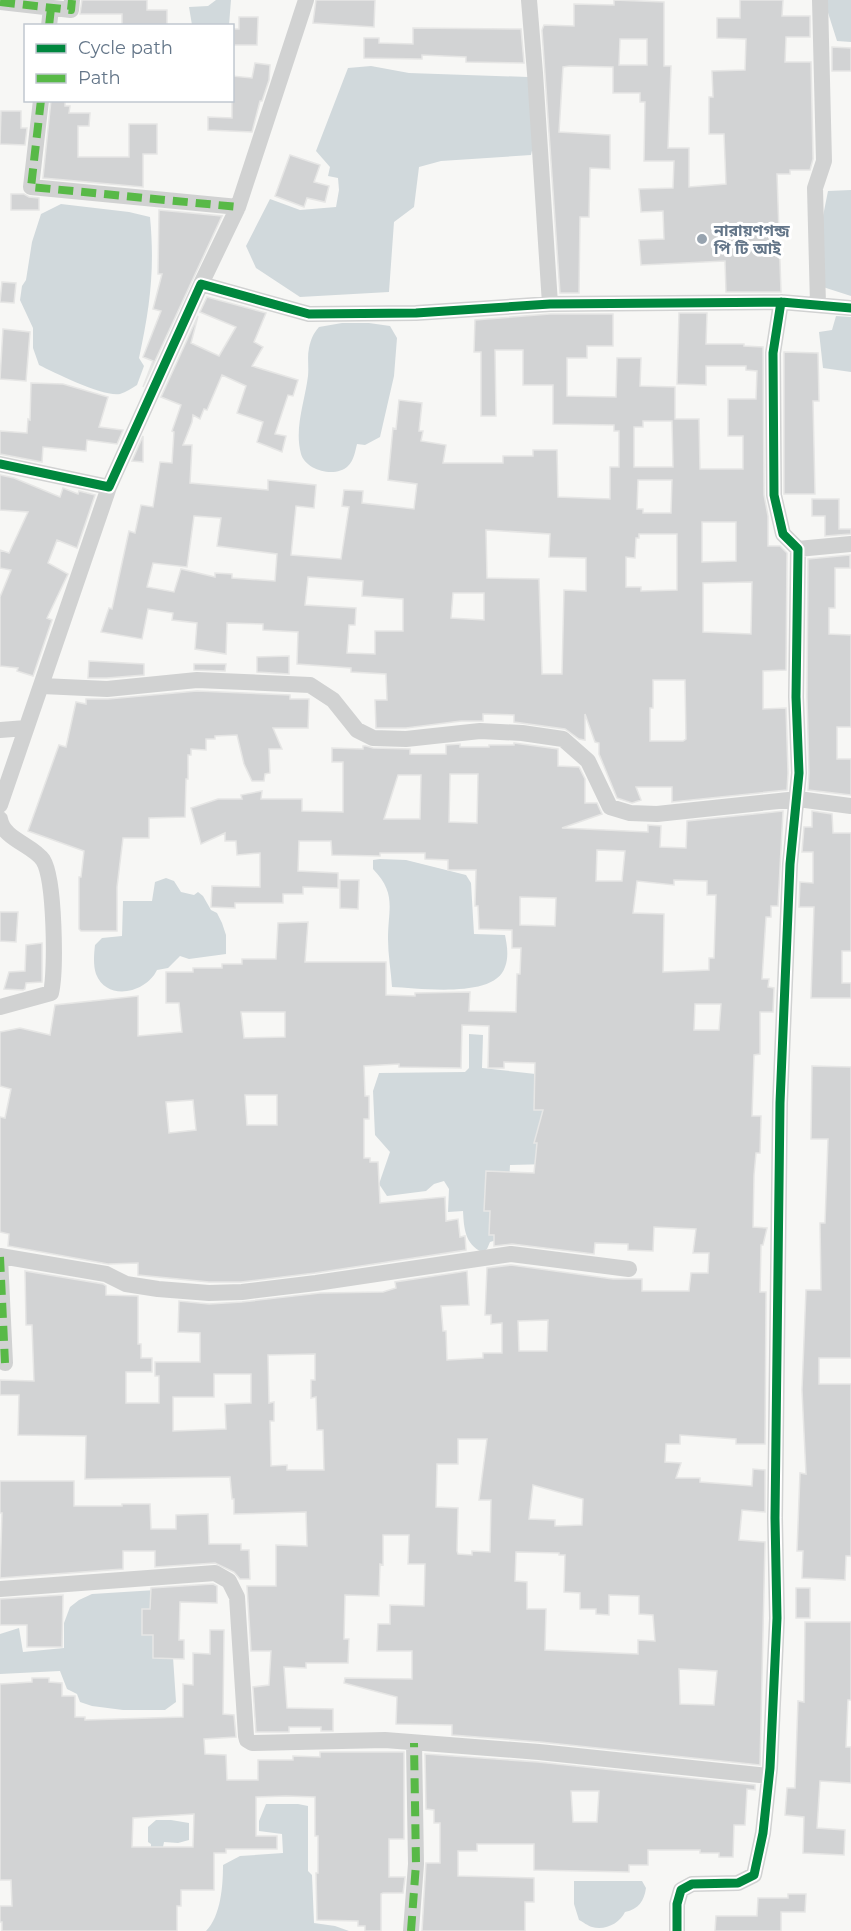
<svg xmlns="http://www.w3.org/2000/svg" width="851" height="1931" viewBox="0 0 851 1931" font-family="Montserrat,'Noto Sans Bengali',sans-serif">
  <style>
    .water { fill: #d1d9dc }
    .building { fill: #d2d3d4; stroke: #e6e6e5; stroke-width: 1.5; fill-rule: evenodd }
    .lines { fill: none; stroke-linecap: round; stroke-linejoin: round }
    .minor { stroke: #d1d2d2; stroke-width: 16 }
    .quiet { stroke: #58b947; stroke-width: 8; stroke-dasharray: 15 8; stroke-linecap: butt }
    .cycleway-casing { stroke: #fff; stroke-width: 13 }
    .cycleway { stroke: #00873e; stroke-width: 9 }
    .poi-dot { fill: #97a3af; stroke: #fff; stroke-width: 2 }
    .labels { text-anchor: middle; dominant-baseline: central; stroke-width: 6; stroke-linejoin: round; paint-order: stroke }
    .poi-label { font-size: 16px; font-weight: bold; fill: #647689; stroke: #fff; text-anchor: start }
  </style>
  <rect width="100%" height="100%" fill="#f7f7f5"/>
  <path class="water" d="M216,0H231L229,25H192L189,7L208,6Z
    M824,0H851V42L837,41Z
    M371,66L409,73L528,77L536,133L531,155L441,161L419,167L414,207L394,222L389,292L300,297L256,268L246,246L270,199L300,210L336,207L339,190L338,178L328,176L330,167L316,151L348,68Z
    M851,190V296L823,287V216L828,191Z
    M61,204L129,212L150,217C155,269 150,307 139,358L144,366L137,385C132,388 126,392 120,394C103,397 55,373 39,365L33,348V328L20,300L22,286L26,280L32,242L41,214Z
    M836,316L851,317V372L823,368L819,332L832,330Z
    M342,323H369L390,326L397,338L394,376L380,437L365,445L357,444C355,452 354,460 348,466C336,478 306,471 301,454C294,428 305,401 308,376C309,366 307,357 309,348C311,339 313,334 319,327Z
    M380,859L406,860L466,875L471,883L474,934L505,935C507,945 509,956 505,967C495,999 419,988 392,987C391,971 388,955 388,939C388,908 397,894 373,869V860Z
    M166,878L174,881L181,892L194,895L198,892L203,896L211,910L217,913L222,923L226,935V954L189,959L180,956L168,968L157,970C146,993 107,1002 96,974C93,965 94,954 95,945L102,938L122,936L123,901H152L155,882Z
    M469,1034L483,1035L482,1068L545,1075L551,1164L510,1165L506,1237L490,1242L487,1249L482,1252C465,1244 464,1229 463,1211L448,1212L449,1189L444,1181L434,1184L426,1191L387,1196L379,1184L390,1152L375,1135L373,1091L379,1073L465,1072L469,1068Z
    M156,1590L172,1642L176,1702L165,1710H123L92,1706L80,1702L77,1694L67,1689L60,1671L0,1674V1634L19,1628L23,1652L64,1648V1623L70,1607L79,1600L92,1594Z
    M266,1804H298L308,1806V1871L312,1875L314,1923L335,1926L349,1931H206C221,1916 223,1885 223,1865L240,1856L283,1853L282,1834L259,1831V1821Z
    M156,1820H171L189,1823V1840L178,1843L164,1842L163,1847L151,1852V1844L148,1842V1827Z
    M574,1881H642L646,1888C644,1901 639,1909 625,1912C620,1923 605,1931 592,1927C588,1926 583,1922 579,1920L574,1904Z"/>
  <path class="building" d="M82,0H147V10H167V26H122V14H80Z
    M316,0H375L374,27L313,23Z
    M614,0L664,2V66H671L668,148H689V187L726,184L724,134H709V97H713L712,71L745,70L746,39L717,38V18H740V0H783L782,16H810V37H786L785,62H811L813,159L810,170H790V174H777L781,292H726L725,261L641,265L639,240L664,239L663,211L641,212L639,189L673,188L674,161H644L645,102H640V93H613V67L570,66L563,67L559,132L610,135V169L590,168L589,217H580L579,293H560L542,30L544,25L574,26V4L614,5ZM620,39H647V65H619Z
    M239,17H258L257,45H234V29H239Z
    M413,28L521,29L524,63L466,62V57L422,55V59L364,58V38H379V43L413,44Z
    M832,47L851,48V71H832Z
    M255,63L270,65L269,80L262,101H260L252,132L208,130V117L232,118V76L252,78Z
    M51,100H65V106H70L69,113H90L89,126H78V157H129V124H157V154H143V187L43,178Z
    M1,111H21V128H27L25,145L0,144Z
    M290,155L320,165L314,182L329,186L325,202L307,198L304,207L275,196Z
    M11,194H24L29,197L39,198V210H11Z
    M159,210L222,216L143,387L153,361L143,357L161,311L153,309L162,274H158Z
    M2,282L16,283L14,303L0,302Z
    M207,297L266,313L254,342L263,347L252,366L298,380L293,396L288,395L275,434L286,436L282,452L257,442L263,422L237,413L246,386L222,375L207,410L204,409L200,419L193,415L192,422L183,445H192L190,483L268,490V480L316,485L314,508L296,506L291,555L341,559L349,507L342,506L344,490L363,491L362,503L414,509L417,484L388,480L393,428L396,429L399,400L422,403L419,431H423L421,441L446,445L443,463H503V456H533V450H557L558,497L610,499V467H619V431H614V425L553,424V385H523V350H495L496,416H481V352H474L475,320L550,314H613V346H587V358H567V396L616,397L617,358H641L640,386L675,387V419H699L700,469H743V436H728V399H756L757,371L746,370V366H706V385L677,384L679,313H707L706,344H744V346L763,347L764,495L768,516V546H780L787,553L786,670L763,671V709L786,708L788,773L787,790L672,802V787H636L641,800L632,803L617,798L599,754V743L595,742L585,714V740L579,739L565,729L514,722V715L483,714V721H461L406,728H376L375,700H387L386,674L351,672V668L297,664L298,632L263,630V624L227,623L226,654L195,649L197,623L172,620L173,613L148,609L142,639L101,632L109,608L112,609L129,531L135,533L141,505L153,507L160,462L172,463L174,432L172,431L181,405L161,397L198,316L191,343L219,356L236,327L200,312ZM643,421H672L673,467H634V427H643ZM638,480H672L671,513H643V509H637ZM194,516L221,518L217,546L277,554L275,581L232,578V574L215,573V577L181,569L174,592L147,587L153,563L187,567ZM702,522H736V561L702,562ZM486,530L550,534L549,557L586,558V591L564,590L562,674H542L539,579L487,578ZM639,534H677V590L641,591V587H626V557L635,558L636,538H639ZM308,577L363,581L362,596L403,599V631H375V654L347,653L349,625H355L356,608L305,605ZM752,582L751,634L703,632V583ZM453,593H484V620L451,618ZM653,680H685L686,739L683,741H650V708H653Z
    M3,329L30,332L26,381L0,379Z
    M784,352L818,353L819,401H813L815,494H784Z
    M31,383L63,384L108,397L99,427L123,430L117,444L87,440L86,451L43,447L42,462L0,454V431L27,433L28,419L30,420Z
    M143,436V462L132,461Z
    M0,475L14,478L60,497L63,488L78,494L79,491L95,495L77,548L57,540L48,563L68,574L47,618L52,620L33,676L17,671L18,668L0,666V597L11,570L0,568V550L9,553L28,512L0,510Z
    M812,499H839V529H851V534L825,536V516H812Z
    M850,555V568H835V608H829V634L851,635V727H837V759H851V795L808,790L809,773L807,697L808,559Z
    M289,656V674L257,672V657Z
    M89,661L144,664V675L107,678H88Z
    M194,664H226L225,671L194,670Z
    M197,691L290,695V699H309L308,728H273L282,749H269L270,773L265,774L264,781H252L244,764L237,735L215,736V739H206V750L191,749V755H188V779H186L185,817L149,818V838H123L117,887V931H81L79,929V877H81L84,851L28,831L59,745L66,747L76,702L86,704V699H108Z
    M514,743L558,749V766L579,767L585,779V803H597L602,814L562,828L648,832V825L661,826L660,847L686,848L687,821L783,811L778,906H771V917H766L762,979H769L768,987L774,988L773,1012H760V1054L754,1055L752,1116H761L760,1153H756L754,1175L753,1227L767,1228L763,1245H761L760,1292H766L765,1444H736V1439L680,1435V1444H666L665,1462L681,1463L676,1478H700V1482L752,1486L753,1469L765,1470V1512L742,1510L739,1540L765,1542L760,1765L540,1742L452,1735V1725L396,1724L397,1697L344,1683L345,1678L412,1679V1651H377L378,1624H390V1605L424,1606L425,1564H408L409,1535H383V1565L380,1564L379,1596L345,1595L344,1639H349L348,1663H306V1668L284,1667L287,1708L333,1709V1731H321V1727H289V1732H256L253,1687L269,1685L271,1651H251L247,1586H276V1545L307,1546L306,1512L234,1514V1499H232L230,1477L85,1479L86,1436L18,1435L19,1395H0V1380L34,1381L32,1325H26L25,1271L103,1284L106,1286V1295L138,1296V1344H141V1358H152V1372H126V1403H159V1376H155V1362H200V1333L178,1332L179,1301L209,1304L242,1302L320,1293L383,1292L396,1288L395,1282L467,1271L469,1305L441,1306L443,1331H446L447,1360L483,1358V1353H502V1323L491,1324V1315H485L487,1268L511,1265L613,1279H642V1291H689L691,1273H708L709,1253H693L696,1229L654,1227L653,1251L628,1250V1244L595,1243L594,1254L512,1244L494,1246V1235H489L490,1211H484L486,1171L534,1173L537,1143H534L543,1110H534L535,1063L504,1062V1068H488L489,1026L462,1025L461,1068L399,1067V1064L364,1066L365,1096H369V1119H364V1158H370V1162H378L380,1203L445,1197L446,1221L458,1219L460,1237L465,1236L466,1250L315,1273L241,1282H209L138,1275V1263L108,1264L8,1246L9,1234L0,1232V1117L5,1118L11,1089L0,1086V1032L20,1028L50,1035L55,1005L138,996V1036L182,1032L179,1003H166V972H193V968H222V964H242V959H276L278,923L308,922L305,962H386V995L415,996V993L470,992L469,1011L516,1012L517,974H520L521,948H512V930L479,929L478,906H475L476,870H448V860L425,859V853H380V856L332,855L331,841H299L298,871L338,873V888L303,887V894H283V903H235V908L211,907L212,886L260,887V853L237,855L236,841H225V833L201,844L191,808L218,799H242L241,795L262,791L261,799H302V811L343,812V762H332V748L363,749V746H366L373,748L410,749V754H446V745L460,744V747H489V745H514ZM450,774H478L477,823L449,822ZM398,775H421L420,819H384ZM597,850L625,851L622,881H596ZM674,880L707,881V895H716L714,958H709V970L663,972L664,914L633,913L637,881L674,885ZM520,897L556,898L555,926L520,925ZM695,1004H721L719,1030H694ZM241,1012H285V1037L244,1038ZM245,1095H277V1125H247ZM193,1100L196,1130L169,1133L166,1102ZM548,1320L547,1351H519L518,1321ZM315,1354V1380H311V1398L316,1397L317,1430H323L324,1470H287V1465L271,1466L270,1421H274V1402L269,1403L268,1355ZM214,1374H251V1403L225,1404L226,1429L173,1431V1397H214ZM458,1439H487L479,1500H491L490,1552L472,1551V1555L458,1554L457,1551L458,1508L436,1507L437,1464H458ZM533,1485L583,1499L582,1525L555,1526V1520L529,1519ZM516,1552L559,1553V1555H565L564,1592L580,1593V1609H596V1614L609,1615V1595L639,1596V1614L653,1615L655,1641L638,1640V1654L545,1650L546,1609H527V1582L515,1581ZM679,1669L717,1671L714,1705L680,1704Z
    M812,811L832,814L833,833H851V951H842V983H851V998H811L814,907H799L800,882L813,883V852H802L804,827H812Z
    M340,880H359L358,909L340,908Z
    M0,912H18L16,942L0,941Z
    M42,943V982L26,983L25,989L23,990L4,989L9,972L25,971L26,945Z
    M812,1066L851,1067V1358H819V1384H851V1556H846L845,1580L802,1578L803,1551H797L800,1473L806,1474L802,1390L806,1290H821L820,1223H825L828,1139H811Z
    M0,1481H74V1506H122V1504H150L151,1529H176V1515L208,1514L209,1544H241V1550H249L250,1579H240L234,1572L215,1563L155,1567V1551H123V1569L0,1578L2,1513H0Z
    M213,1584L217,1586V1603L180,1602L179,1640H184V1659L153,1658V1635H142V1609H150L151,1588Z
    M796,1588H810V1618H796Z
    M63,1595L62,1647H27V1625H0V1599Z
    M805,1622H851V1700H848L846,1747H851V1783L820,1781L817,1828L845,1830L844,1855L803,1853L804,1817L785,1815L787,1788H795L798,1701L804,1702Z
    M210,1630H224L223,1714L234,1715L236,1737L204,1739L205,1754L226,1755L227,1780H258V1760H293V1756L320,1757V1752H404V1839H389V1877H405L403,1893H383L381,1894V1931H365V1926H358V1921L317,1920L316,1873H318V1836H315V1797L286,1796L256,1797V1836H277V1849H226V1853H214V1890H181V1906H177V1931H2V1922H0V1906H12L11,1880H0V1684L32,1682V1678H49V1682L62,1683V1696H75V1717H85V1720L183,1717V1684L193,1685V1653L210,1654ZM194,1814L193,1847H132L133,1818Z
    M425,1754L538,1762L755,1785V1790L747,1789L745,1825H734L733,1857H719V1853H700V1850H648V1865H629V1872L534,1870V1844H477V1851H458V1876L534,1878V1902H525V1931H422L426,1863H440V1823H434V1810L426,1809ZM571,1791H599L597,1822H573Z
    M788,1894H806L805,1912H781V1931H715L716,1916H757L758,1898H788Z"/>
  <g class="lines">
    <path class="minor" d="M529,0L535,73L550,304
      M0,2L71,10L72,0
      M49,26L51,8
      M41,100L31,187L238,207
      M201,284L238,207L306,0
      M818,305L815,188L824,161L820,0
      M0,464L109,487L201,284L309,314L416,313L550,304L781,302L851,308
      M798,549L851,544
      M42,686L107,689L197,680L310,685L333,700L357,730L373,738L406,739L480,731L522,733L563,739L588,761L610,807L630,813L657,814L798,799L851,806
      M0,730L26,728
      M0,805L109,487
      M0,819C3,839 33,845 43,860C55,879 56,971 51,993L0,1007
      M0,1256L106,1274L126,1284L158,1289L209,1293L242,1292L316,1283L511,1254L629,1269
      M0,1257L5,1363
      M0,1589L215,1573L229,1581L237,1597L246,1736L247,1740L252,1743L385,1740L539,1752L768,1776
      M411,1931L416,1864L414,1743
      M677,1931V1904L681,1890L692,1884L738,1883L754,1875L763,1833L770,1768L777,1618L775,1518L780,1103L790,864L799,773L796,697L798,549L783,534L774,495L773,353L781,302"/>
    <path class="quiet" d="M0,2L71,10L72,0
      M49,26L51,8
      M41,100L31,187L238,207
      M0,1257L5,1363
      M411,1931L416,1864L414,1743"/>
    <defs>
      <path id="cycleway" d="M0,464L109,487L201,284L309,314L416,313L550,304L781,302L851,308
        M677,1931V1904L681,1890L692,1884L738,1883L754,1875L763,1833L770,1768L777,1618L775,1518L780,1103L790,864L799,773L796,697L798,549L783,534L774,495L773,353L781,302"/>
    </defs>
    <use href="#cycleway" class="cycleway-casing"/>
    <use href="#cycleway" class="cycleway"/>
  </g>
  <circle class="poi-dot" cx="702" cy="239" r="6"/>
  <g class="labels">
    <g class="poi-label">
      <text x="714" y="230">নারায়ণগন্জ<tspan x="714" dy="18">পি টি আই</tspan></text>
    </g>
  </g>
  <rect x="24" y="24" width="210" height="78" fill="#ffffff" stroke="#c1c8d0" stroke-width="1.5"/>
  <rect x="36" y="44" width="30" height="9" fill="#00873e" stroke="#c1c8d0" stroke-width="1.5"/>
  <text x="78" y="54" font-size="18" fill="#647689">Cycle path</text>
  <rect x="36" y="74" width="30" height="9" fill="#58b947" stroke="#c1c8d0" stroke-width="1.5"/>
  <text x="78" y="84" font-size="18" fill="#647689">Path</text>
</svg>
